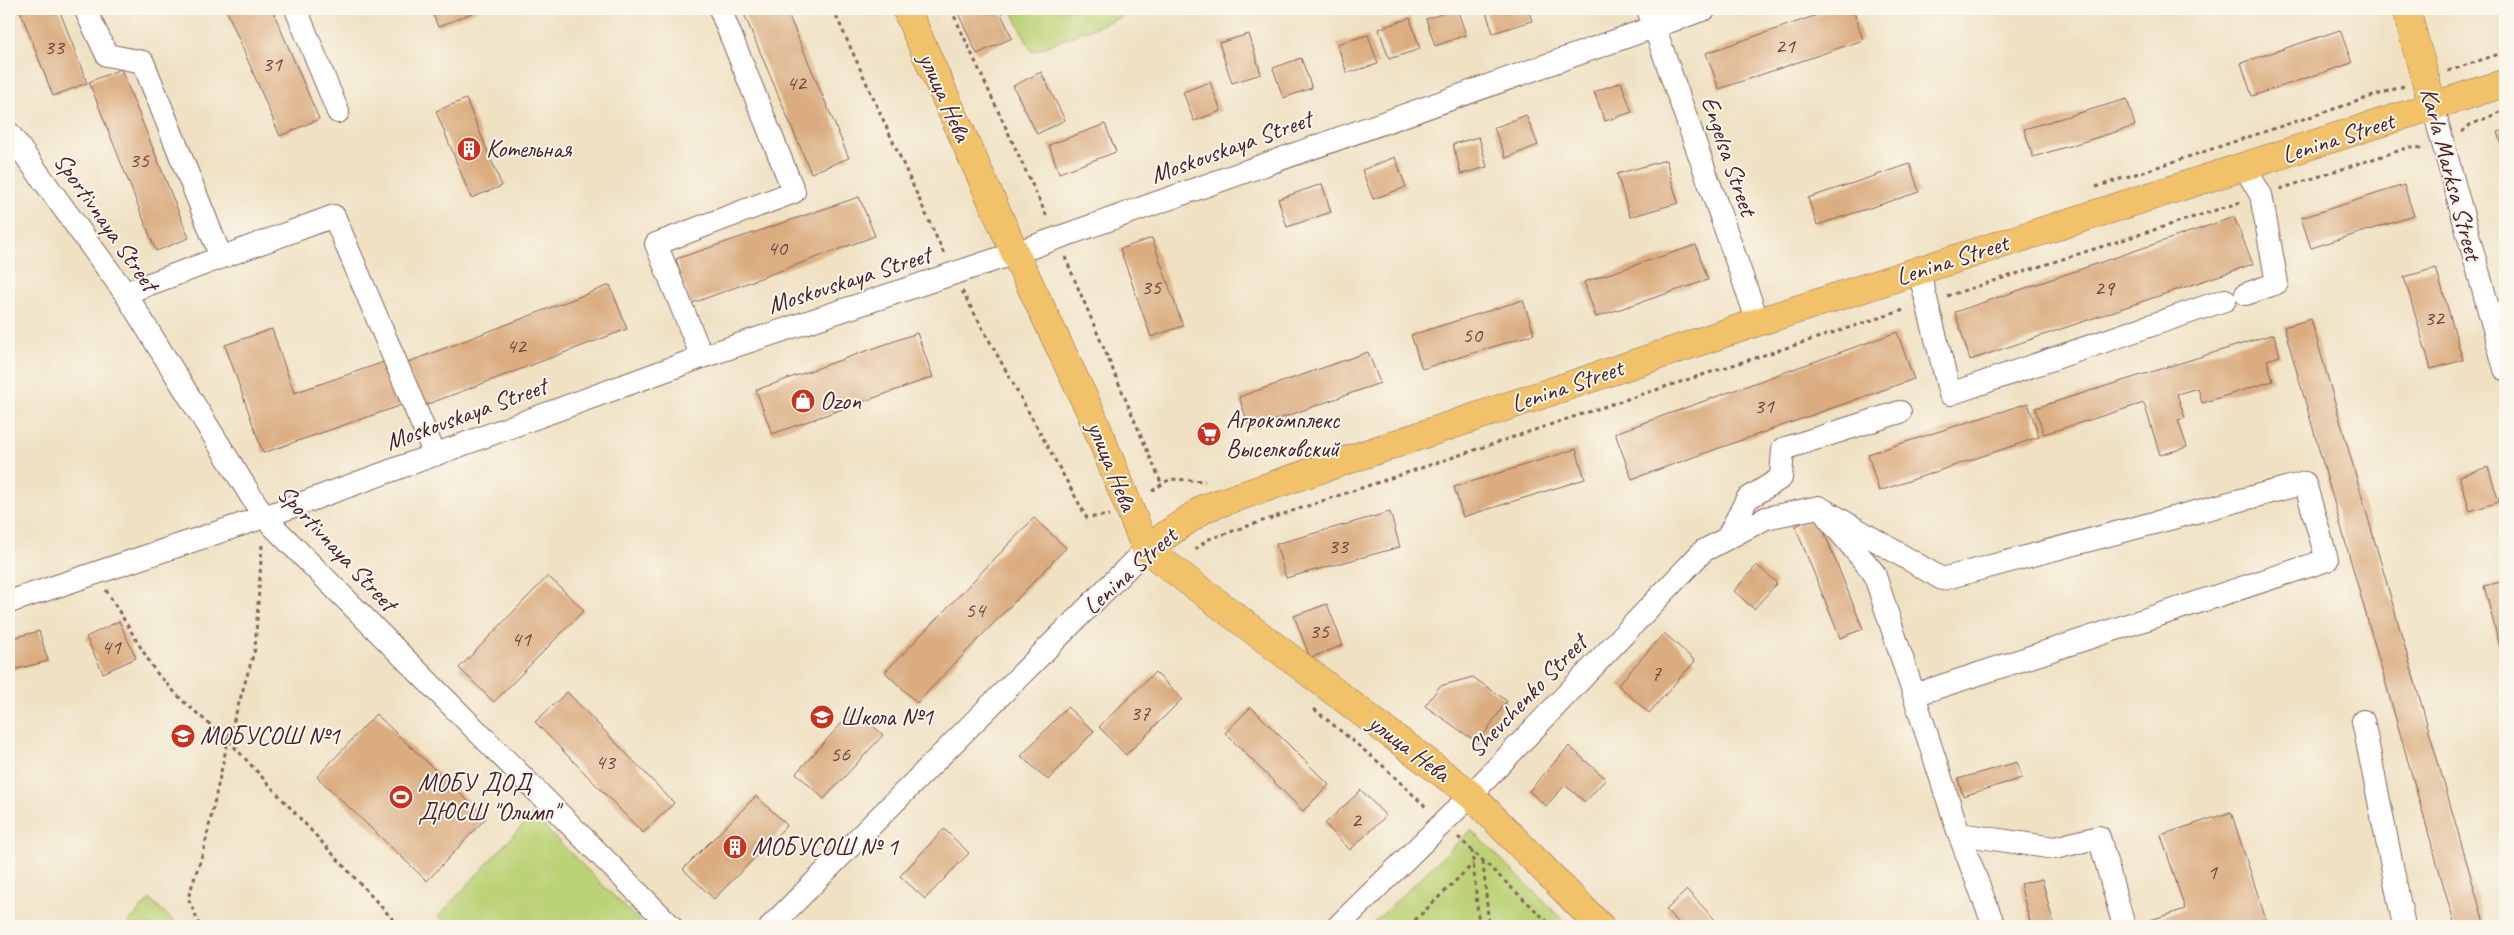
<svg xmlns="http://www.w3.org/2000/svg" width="2514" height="935" viewBox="0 0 2514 935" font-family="Caveat,sans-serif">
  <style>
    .green { fill: #bcd276; stroke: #837850 }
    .building { fill: #daac7f }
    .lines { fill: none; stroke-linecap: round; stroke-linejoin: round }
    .minor-casing { stroke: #846360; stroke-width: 24 }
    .major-casing { stroke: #846360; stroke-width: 29 }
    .path { stroke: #846360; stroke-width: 3; stroke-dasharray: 4 4; stroke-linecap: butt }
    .minor { stroke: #fff; stroke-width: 22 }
    .major { stroke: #f2c26a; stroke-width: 28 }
    .labels { text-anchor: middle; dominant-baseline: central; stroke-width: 4; stroke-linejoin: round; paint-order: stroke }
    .number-label { font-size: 22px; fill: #6e4240 }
    .street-label { font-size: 25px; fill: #4a1f2b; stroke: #fbf7ec }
    .poi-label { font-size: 25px; fill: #4a1f2b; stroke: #fbf7ec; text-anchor: start }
  </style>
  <rect width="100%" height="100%" fill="#fbf7ec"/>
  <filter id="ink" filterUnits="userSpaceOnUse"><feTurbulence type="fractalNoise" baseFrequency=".02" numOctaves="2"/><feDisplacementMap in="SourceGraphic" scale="10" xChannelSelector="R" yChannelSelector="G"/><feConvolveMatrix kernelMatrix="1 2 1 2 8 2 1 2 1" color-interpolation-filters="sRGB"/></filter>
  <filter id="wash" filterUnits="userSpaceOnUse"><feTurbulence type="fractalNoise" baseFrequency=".0096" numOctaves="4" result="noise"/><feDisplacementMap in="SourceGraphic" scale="20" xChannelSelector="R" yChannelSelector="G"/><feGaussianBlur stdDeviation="1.12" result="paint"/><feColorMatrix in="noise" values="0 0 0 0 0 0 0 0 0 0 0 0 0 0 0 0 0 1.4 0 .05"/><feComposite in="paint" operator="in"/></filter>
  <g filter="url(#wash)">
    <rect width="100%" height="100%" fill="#efe1c2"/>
    <path class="green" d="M1011,9H1141L1032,52Z
      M532,815L644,926H447L438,917Z
      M1471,830L1569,926H1370Z
      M150,899L179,926H125Z"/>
    <g id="blocks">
      <path class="building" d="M24,9H59L87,83L53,96L20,10Z
        M226,9H272L319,119L280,136Z
        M431,9H481L438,27Z
        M742,9H786L849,158L811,173Z
        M956,9H999L1012,38L977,54Z
        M1457,9L1466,35L1435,46L1426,19Z
        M1485,9H1528L1532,21L1493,33Z
        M1835,9H1853L1863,40L1719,89L1706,53Z
        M2466,9H2481L2468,14Z
        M1410,18L1420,49L1389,59L1379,29Z
        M2340,30L2352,63L2252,96L2241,63Z
        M1249,34L1261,74L1232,83L1219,43Z
        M1368,35L1378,64L1347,73L1337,44Z
        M1301,58L1312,88L1283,98L1273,68Z
        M121,69L189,238L156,251L89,82Z
        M1041,72L1065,120L1037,134L1013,86Z
        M1210,82L1221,111L1194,121L1183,92Z
        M1621,82L1632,112L1605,121L1594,92Z
        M466,99L502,186L471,198L436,111Z
        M2127,99L2135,126L2033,157L2024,129Z
        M1526,115L1538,145L1506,158L1494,128Z
        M1105,124L1116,152L1059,173L1049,145Z
        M2505,130V154L2498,132Z
        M1479,137L1487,167L1461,174L1453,144Z
        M1395,157L1406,187L1373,199L1362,170Z
        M1666,160L1678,203L1630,217L1617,174Z
        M1910,164L1919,192L1817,225L1808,198Z
        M1322,184L1331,212L1287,227L1278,199Z
        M2404,185L2414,216L2311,248L2301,218Z
        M859,197L875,236L690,304L676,259Z
        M2234,217L2253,264L1970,360L1955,312Z
        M1152,238L1183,326L1151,337L1120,249Z
        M1696,245L1708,280L1596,317L1584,282Z
        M2436,268L2463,360L2431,369L2404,277Z
        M610,285L627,329L423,406L406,363Z
        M1523,300L1534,334L1422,369L1411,335Z
        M2311,319L2485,926H2455L2284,327Z
        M272,329L294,393L387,361L402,405L263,453L225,345Z
        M1897,332L1914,379L1632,479L1615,433Z
        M917,333L933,377L772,434L756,390Z
        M2274,334L2280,356L2267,360L2273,381L2202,403L2198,388L2177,394L2185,418L2178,420L2187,447L2160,455L2144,403L2044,434L2035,408Z
        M1368,352L1380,383L1250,429L1239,397Z
        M2028,403L2039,437L1879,491L1868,454Z
        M1576,449L1585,479L1463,517L1454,487Z
        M2488,467L2499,502L2470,511L2459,476Z
        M1390,512L1400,547L1286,578L1276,544Z
        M1818,517L1863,629L1840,638L1795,526Z
        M1034,518L1066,548L917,703L885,672Z
        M1757,565L1777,583L1754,609L1734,591Z
        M548,576L584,610L494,702L459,668Z
        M2505,581V667L2484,586Z
        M1327,604L1343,645L1310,658L1294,616Z
        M119,621L136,658L103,673L86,637Z
        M39,631L48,661L9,671V639Z
        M1664,633L1695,661L1649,713L1618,685Z
        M1155,672L1182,699L1126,755L1099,727Z
        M1473,677L1507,701L1478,743L1425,706L1440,686Z
        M567,692L674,803L643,833L535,722Z
        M1067,707L1094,731L1048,780L1021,756Z
        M1251,707L1329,785L1303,811L1225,733Z
        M855,709L883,735L824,799L796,773Z
        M376,714L486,818L427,881L317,777Z
        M1569,746L1606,779L1585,802L1565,785L1546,806L1529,791Z
        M2017,762L2022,778L1963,796L1958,779Z
        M1361,790L1386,816L1350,850L1325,824Z
        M756,796L787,825L714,899L683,869Z
        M2231,812L2268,926H2142L2141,923L2185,909L2161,835Z
        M944,829L969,853L925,899L900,876Z
        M2042,879L2054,926H2031L2020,884Z
        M1687,890L1721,926H1682L1666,910Z"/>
    </g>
  </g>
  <g filter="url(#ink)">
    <use href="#blocks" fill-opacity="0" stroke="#846360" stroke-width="1"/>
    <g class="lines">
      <defs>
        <path id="minor" d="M85,9L107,55L143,62L221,257
          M296,9L338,112
          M1648,9L1758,322
          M2433,107L2505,369
          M9,133L125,293L264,517L671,926
          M2245,168L2261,195L2277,283L2246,294
          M1919,271L1950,394L2225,300
          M125,293L334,216L435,455
          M702,357L656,244L794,192L720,9
          M1828,518L1874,573L1914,695
          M1727,538L1747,499L1781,478L1783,449L1900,412
          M9,602L264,517L702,357L1015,253L1705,9
          M2363,721L2404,926
          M1959,834L2055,848L2099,837L2124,926
          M771,926L1146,549
          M1338,926L1471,795L1703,551L1766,518L1819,507L1942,579L2305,483L2327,560L1914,695L1959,834L1994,926"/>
        <path id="major" d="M906,9L1015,253L1090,411L1146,549L1471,795L1600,926
          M2406,9L2433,107
          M1146,549L1205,508L1758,322L2505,83"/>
      </defs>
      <use href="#minor" class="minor-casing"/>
      <use href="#major" class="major-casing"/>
      <path class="path" d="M833,9L944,254
        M951,9L1048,219
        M2448,71L2505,52
        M2462,132L2470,125L2505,110
        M2096,187L2404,86
        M2280,189L2410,147L2422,148
        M1065,257L1162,485
        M962,291L1087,518L1109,515
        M1947,296L2241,202
        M1152,491L1170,479L1205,481
        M262,545L255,649L228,740L399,926
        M1195,549L1209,539L1612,404L1907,309
        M106,590L155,671L184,702L228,740L204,849L188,898L200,926
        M1314,709L1382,765L1428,809
        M1458,837L1552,926
        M1472,850L1479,926
        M1483,862L1489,926
        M1409,926L1473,864"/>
      <use href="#minor" class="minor"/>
      <use href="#major" class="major"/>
    </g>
  </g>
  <defs>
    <symbol id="building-disc" viewBox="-11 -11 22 22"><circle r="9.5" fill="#c8321e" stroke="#fbf7ec"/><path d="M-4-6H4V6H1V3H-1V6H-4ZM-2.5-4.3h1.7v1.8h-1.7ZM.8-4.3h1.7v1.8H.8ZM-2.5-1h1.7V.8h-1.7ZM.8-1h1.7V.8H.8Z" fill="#fff"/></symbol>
    <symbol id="shop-disc" viewBox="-11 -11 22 22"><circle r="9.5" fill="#c8321e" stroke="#fbf7ec"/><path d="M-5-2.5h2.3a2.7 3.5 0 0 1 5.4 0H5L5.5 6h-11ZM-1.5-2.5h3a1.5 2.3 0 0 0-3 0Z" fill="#fff"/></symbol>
    <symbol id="supermarket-disc" viewBox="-11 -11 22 22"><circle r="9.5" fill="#c8321e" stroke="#fbf7ec"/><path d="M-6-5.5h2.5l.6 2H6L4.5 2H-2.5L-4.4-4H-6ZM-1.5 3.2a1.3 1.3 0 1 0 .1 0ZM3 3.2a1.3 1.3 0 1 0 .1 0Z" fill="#fff"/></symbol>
    <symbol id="school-disc" viewBox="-11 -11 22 22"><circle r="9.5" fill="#c8321e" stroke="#fbf7ec"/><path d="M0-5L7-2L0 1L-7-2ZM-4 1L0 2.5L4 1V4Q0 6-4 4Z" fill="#fff"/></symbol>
    <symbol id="stadium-disc" viewBox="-11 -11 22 22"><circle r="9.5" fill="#c8321e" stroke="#fbf7ec"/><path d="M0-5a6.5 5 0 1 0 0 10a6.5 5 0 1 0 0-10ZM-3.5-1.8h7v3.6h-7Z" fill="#fff"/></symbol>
  </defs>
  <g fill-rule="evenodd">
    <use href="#building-disc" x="455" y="135" width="28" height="28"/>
    <use href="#shop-disc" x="789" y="387" width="28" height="28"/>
    <use href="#supermarket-disc" x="1195" y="420" width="28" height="28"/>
    <use href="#school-disc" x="808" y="703" width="28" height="28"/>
    <use href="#school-disc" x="169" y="722" width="28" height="28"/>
    <use href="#stadium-disc" x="387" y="783" width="28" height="28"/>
    <use href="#building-disc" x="721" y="833" width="28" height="28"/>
  </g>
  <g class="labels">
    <g class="number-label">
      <text x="1785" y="46">21</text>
      <text x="54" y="47">33</text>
      <text x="272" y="64">31</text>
      <text x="796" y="83">42</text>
      <text x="139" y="160">35</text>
      <text x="777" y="248">40</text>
      <text x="1151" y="287">35</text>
      <text x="2104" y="288">29</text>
      <text x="2434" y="318">32</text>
      <text x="1472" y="335">50</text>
      <text x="516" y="346">42</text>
      <text x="1764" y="406">31</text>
      <text x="1338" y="546">33</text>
      <text x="975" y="610">54</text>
      <text x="1319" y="631">35</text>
      <text x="521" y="639">41</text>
      <text x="111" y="647">41</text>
      <text x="1656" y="673">7</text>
      <text x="1140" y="713">37</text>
      <text x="840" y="754">56</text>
      <text x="605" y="762">43</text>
      <text x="1356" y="820">2</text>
      <text x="2212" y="872">1</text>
    </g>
    <g class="street-label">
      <text transform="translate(945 97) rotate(66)">улица Нева</text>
      <text transform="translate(2338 138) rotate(-18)">Lenina Street</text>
      <text transform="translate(1231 147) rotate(-20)">Moskovskaya Street</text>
      <text transform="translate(1729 156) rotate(71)">Engelsa Street</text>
      <text transform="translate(2451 174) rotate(75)">Karla Marksa Street</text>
      <text transform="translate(106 222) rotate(55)">Sportivnaya Street</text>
      <text transform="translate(1952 260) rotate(-18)">Lenina Street</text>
      <text transform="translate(849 280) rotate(-18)">Moskovskaya Street</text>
      <text transform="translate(1567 386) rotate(-19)">Lenina Street</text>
      <text transform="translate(466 414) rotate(-20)">Moskovskaya Street</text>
      <text transform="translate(1112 466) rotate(68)">улица Нева</text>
      <text transform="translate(337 548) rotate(47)">Sportivnaya Street</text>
      <text transform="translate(1130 571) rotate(-42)">Lenina Street</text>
      <text transform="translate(1527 696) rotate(-46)">Shevchenko Street</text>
      <text transform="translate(1409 748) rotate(37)">улица Нева</text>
    </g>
    <g class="poi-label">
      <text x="486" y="149">Котельная</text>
      <text x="820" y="401">Ozon</text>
      <text x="1226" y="420">Агрокомплекс<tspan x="1226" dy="29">Выселковский</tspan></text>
      <text x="840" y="717">Школа №1</text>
      <text x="200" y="736">МОБУСОШ №1</text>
      <text x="418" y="783">МОБУ ДОД<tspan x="418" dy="29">ДЮСШ "Олимп"</tspan></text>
      <text x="752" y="847">МОБУСОШ № 1</text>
    </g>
  </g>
  <rect width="2514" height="935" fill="none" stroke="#fbf7ec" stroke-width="30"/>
</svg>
